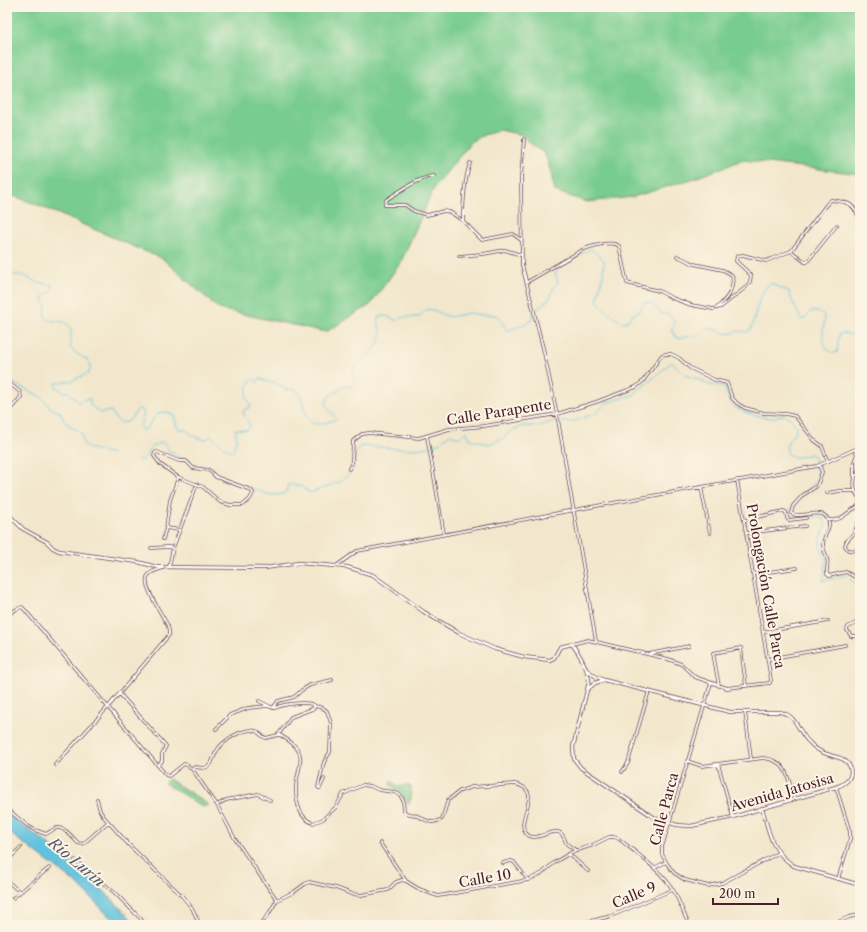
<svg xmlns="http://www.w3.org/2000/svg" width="867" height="932" viewBox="0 0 867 932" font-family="'Libre Caslon Text',serif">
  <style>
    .green { fill: #78cc8f; stroke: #61765d }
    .water { fill: #60c2de; stroke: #557084 }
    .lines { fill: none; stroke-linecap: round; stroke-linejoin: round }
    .stream { stroke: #60c2de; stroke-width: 1 }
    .minor-casing { stroke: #633d43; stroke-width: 3.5 }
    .tertiary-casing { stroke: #633d43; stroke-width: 4 }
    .minor { stroke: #fff; stroke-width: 2 }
    .tertiary { stroke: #fff; stroke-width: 2.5 }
    .labels { text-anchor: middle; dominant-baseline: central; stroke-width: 4; stroke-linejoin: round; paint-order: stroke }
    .street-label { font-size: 14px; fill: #4a1f2b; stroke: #fcf5e5 }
    .water-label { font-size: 15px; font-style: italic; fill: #52586a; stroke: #fcf5e5 }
  </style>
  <rect width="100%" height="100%" fill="#fcf5e5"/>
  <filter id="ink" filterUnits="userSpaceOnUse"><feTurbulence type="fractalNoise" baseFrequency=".025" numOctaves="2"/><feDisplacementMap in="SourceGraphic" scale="8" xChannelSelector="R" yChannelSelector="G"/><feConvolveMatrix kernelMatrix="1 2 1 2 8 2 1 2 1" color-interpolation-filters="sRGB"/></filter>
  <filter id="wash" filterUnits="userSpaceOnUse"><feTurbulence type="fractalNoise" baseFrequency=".012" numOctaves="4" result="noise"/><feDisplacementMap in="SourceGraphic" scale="16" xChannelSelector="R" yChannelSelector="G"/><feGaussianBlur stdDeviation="0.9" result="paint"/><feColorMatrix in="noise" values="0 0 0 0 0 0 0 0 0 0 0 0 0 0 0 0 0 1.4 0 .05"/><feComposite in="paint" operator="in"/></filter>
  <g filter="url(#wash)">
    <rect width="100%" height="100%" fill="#f2e7cc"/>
    <path class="green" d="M7,7H860V174L743,160L695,178L633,197L586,202L555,191L548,162L543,152L532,145L523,135L500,130L484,135L471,142L434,188L401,262L370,305L326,332L219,309L163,259L33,203L7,194Z
      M169,779L209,805L203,807L164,783Z
      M392,781L398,787L407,785L411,787V800H409V805L401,794L391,786L390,782Z"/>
    <path class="water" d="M7,814L43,840L98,885L137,925H118L75,882L7,831Z"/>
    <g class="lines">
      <path class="stream" d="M7,274L11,275H21L39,283L53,285L49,294V293L45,295L43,299L46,306L45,318C51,324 67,318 70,328C72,333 70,341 70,347C77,359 95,356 89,373L71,381L56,383V387L65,392H69L78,402L86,399H90V405L100,413L111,411C116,418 117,426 129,421L138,409H140L144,414L140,426L141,430H143C154,426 153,404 174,415L177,427L179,429C186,431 187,429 191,435L205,440L211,436C218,441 223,448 231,451L235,449L234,445L237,439L235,429L247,430L250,427C250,420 244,418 243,412L245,409L250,408V404L246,397L247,394V388L250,384V381L252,379H253L257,383L260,378L270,383L274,382L287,390L295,389C311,401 296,437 336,419L326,405L329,396L346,386L351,387L353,386L355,381L352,373C357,360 373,355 379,342C385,329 376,326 378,317C386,314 390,318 397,321L403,317H419L426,310L429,309L436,311L441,314L450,317L469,313L482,315H494L499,316L505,328L508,331L529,322L532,320L533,313
        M536,310L550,298L554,286L558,282C557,278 554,274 557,270C562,262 571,262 578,257C583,254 586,250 591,249L604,260L603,275L598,296V302L608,312L622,322L628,321L632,315L640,310L644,303C654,300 656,309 662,314C670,313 672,317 675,323L671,329L675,336L679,339L683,337L697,336L710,328L728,334L738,331L746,332L750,330L752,326C756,314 759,290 771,283L780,288L789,291C791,300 797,312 802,320L805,319L811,311L822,313C827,320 823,325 823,332C823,342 826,354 837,353L839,334C846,331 853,338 860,333
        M8,377L10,378L13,383L41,397L52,409L60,412L65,422L81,433C83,437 82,442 84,445C88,450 106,452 112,454
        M561,422H571L595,414L606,403L633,395L672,362L685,375L700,380L709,385L724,386C727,394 730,402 736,408C741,412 762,417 769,418C774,418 779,415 784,415C788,416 796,423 796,428C797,436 784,438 787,453L793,458L811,454L813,455L816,465
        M138,459L142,460C147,456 148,452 151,447L162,442L165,444L169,451L175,453L179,458L190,459L192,464L199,466L203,468
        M206,468L209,467L213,468L215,475
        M244,486C257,489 273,500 286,492L288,484L298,486H300L310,493L342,481L353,468L355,454L360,446C381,446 416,453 435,445C441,443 445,437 451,434L459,438L465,432H467L470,439L489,444L502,439L512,430L524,426H539L551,422H557
        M802,494C811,485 822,482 816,468
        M787,515L795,503
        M788,518L817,517L824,519L826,526L821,538L820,545L826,561L823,581L847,575L854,583L860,584"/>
    </g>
  </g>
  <g filter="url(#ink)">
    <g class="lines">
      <defs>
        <path id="minor" d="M524,139L521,177L522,265L543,348L557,414L596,641
          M434,176C421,176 397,193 386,200L385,205H405L414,211L427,215L444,211L450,212L463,221L482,240L513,234L521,240
          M463,221C463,200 464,182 470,163
          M791,251L805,262H807L837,225
          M459,256L483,254L505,250L521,255
          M677,256L694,264L723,270L732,275C735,289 727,298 718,307
          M527,282L584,249C593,246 612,240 619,246L627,283L659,291L672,298L691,305L713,309L721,307L745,288L750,282L751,275L736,261L737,256L743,255L766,261L791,251L826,205L831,200C849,202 854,203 860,221
          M7,413L21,397L20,392L9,383L8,378
          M427,436L444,534
          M855,450L857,454L854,462V476L857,475L860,467
          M157,452L179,461H186L193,468L209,470L216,477L251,490L253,493L250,499L243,505H230L220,502L203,487L178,477L160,464L154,456L155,453Z
          M819,465L822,472L817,486L803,495L793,506L791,513C798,519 816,510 824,515C836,524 823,534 823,544C823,549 826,554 827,559C829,564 826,569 827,574L829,576L846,572L860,580
          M349,469L352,462L353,441L362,434L369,433L419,438L449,429L484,426L557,414L596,402L636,387L643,381L662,355L666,354H671L679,358L690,368L715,380L727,383L732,398L738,404L745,408L764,413L786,414L795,416L814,440L822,446L828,462
          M855,476C854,485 853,490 859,498
          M701,487L710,533
          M827,493L840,491H854
          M860,519L854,533L846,542L845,546L848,550L860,551
          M745,520L783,511L786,512L787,518L789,520L806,518
          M828,520C840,521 843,516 852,510C855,508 858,508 859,504C860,502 859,499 859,497
          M166,528L180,530
          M747,533L805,526
          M163,539L166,528L170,500L178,478
          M151,548L168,547L173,548L197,484
          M336,566L357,551L574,510L817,466L860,447
          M169,567L173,548
          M753,574L797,568
          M7,615L17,609L22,607L24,609L166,775L169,776L184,764L187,765L192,769L217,805L235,839L277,900
          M860,621L848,627L847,630L851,636H860
          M763,632L828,621
          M572,644L588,640L668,659L681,664L695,677L727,688L770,683L771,680L737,480
          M649,654L689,646
          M768,659L845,645
          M711,683L662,847V854L666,862L674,873L685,880L708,886L722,883L778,853
          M719,686L713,653L741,648L746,686
          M119,693L166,746L162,754V761L158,765
          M259,701L269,706
          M315,706L323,708L327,711L331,723L330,752L324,762L318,787L319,788H320L324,779
          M273,708L278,701L294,697L302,690L310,685L332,680
          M745,712L751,759
          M216,729L230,715L248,708L267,706L275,708C283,704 306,701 314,705V708L312,709L291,717L287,723L278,735
          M687,761L702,766L763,758C788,760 788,779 794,799
          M718,764L733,817
          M55,765L108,707L169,635V631L168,626C163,616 143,587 147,577C150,571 157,570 163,568
          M192,769L195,767C199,767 203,769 207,767C213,765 213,757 216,752C222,741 243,727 256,731C260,733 262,737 266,738L278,735H280C288,740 297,745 300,755C302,762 298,772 297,779C294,794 297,818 313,823L323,819L336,807L343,794L363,785L370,786L379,790L394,792L400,795L403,800L404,811L406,813C409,814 412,814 415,815C426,819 430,826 442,819L448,800L460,791L472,787L515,784C545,790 516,817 525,832C533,844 548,830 558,832C564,833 564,840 567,844C570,847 574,849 577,851
          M622,772L628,763L649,691
          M836,787L850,832V839L838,879
          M97,799L100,811L104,817L129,845L182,896L192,908L200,925
          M217,805L226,800L258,794L270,800
          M7,809L28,826L35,830L46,834C50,832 54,828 58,828C65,827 73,838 78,843L83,844L108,822
          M380,843L406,881
          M569,854L588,871
          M75,860L115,893L141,919L145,925
          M7,861L21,847
          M503,863L511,861L514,862L528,880
          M654,868L666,862
          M7,881L20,892
          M13,898L49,868
          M258,925L263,921L268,915L277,900L294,892L305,884L309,882L336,888L352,894L361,895L388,890L396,882L402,880L406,881L419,889L432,894L438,896L444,895L528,880L541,874L555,862L572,852L593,845L609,837H614L619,839C634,851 651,863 664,878C676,890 682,910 689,925
          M579,925L587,922L611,916L672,890
          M831,925L849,917L860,915"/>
        <path id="tertiary" d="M7,513L23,529L47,542L53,548L59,551L138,562L157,567L265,568L299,563L347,567L373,575L424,612L459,633L495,649L524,657L550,660L554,658L560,647L572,644C580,655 588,668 589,682L573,747L574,759L581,768L655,818L677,825L691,826L733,817L836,787C839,786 844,784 847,781C853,775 852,765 844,760C840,757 834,757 830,755C822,753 814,748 809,742C798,732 797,715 780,712H730L604,680L595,676L587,670
          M588,689L595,683L604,680
          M762,808C770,834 770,850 794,866L860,885"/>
      </defs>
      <use href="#minor" class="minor-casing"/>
      <use href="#tertiary" class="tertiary-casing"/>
      <use href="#minor" class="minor"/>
      <use href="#tertiary" class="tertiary"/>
    </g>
  </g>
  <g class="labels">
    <g class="street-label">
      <text transform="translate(499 412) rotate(-9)">Calle Parapente</text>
      <text transform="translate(766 586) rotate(80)">Prolongación Calle Parca</text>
      <text transform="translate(782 792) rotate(-16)">Avenida Jatosisa</text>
      <text transform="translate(664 809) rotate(-75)">Calle Parca</text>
      <text transform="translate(485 878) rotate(-10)">Calle 10</text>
      <text transform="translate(634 895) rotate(-23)">Calle 9</text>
    </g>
    <g class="water-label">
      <text transform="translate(77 862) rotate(40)">Río Lurín</text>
    </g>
  </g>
  <rect width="867" height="932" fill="none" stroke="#fcf5e5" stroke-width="24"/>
  <path d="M713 898v6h65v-6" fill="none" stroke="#4a1f2b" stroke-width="2"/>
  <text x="719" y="898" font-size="12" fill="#4a1f2b" stroke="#fcf5e5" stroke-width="3" paint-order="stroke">200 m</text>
</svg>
